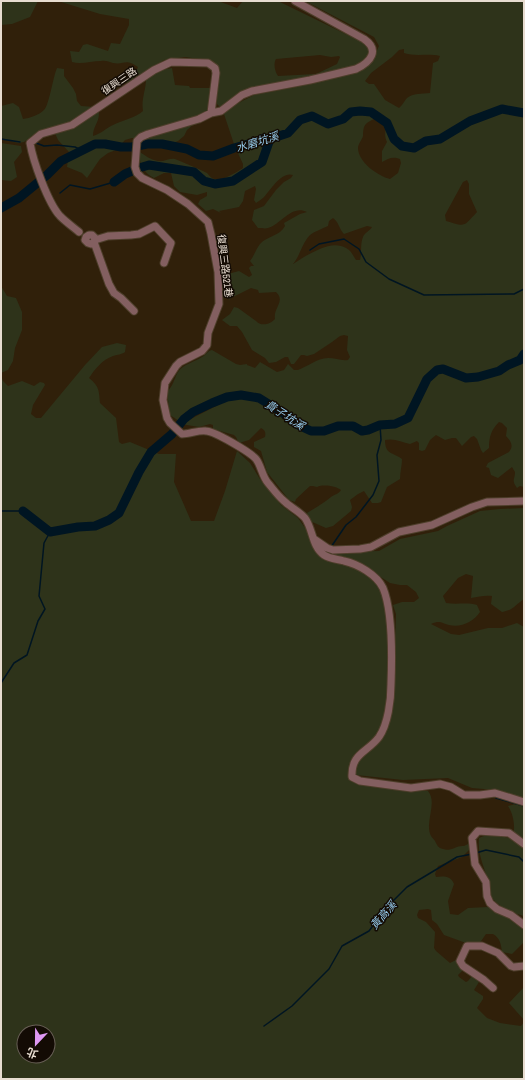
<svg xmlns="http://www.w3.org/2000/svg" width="525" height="1080" viewBox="0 0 525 1080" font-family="'Archivo Narrow','Noto Sans TC',sans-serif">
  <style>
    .green { fill: #2e331a; fill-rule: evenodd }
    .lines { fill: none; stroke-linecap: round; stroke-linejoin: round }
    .stream { stroke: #001522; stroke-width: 1.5 }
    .canal { stroke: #001522; stroke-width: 5.5 }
    .river { stroke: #001522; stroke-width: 9 }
    .minor-casing { stroke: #4d3e2a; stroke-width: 9 }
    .minor { stroke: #835f60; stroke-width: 7 }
    .labels { text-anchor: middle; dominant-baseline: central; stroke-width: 3; stroke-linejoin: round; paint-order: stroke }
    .street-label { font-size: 10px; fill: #e7dcd0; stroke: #130b04 }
    .water-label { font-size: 11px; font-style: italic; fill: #97cced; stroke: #130b04 }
  </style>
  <rect width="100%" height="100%" fill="#30200a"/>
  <path class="green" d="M1,1H38L30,17L12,24L1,25Z
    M58,1H218L237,8L243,1H278L366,44L370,49L368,57L355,67L267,87L224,106L220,107L217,104L216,97L219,67L213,61L185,57L164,60L128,84L126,82C128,76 136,74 138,67C125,58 125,65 113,63C109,62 106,60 101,61C91,61 81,65 72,62L70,51L79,52L83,45L87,44L108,51L111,43L120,44L129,25V19L100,14ZM320,55L331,57L339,56L340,57L337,64L316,74L278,76C275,72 273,64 276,59Z
    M305,1H524V487L520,486L517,488C511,480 515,480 515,472L512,467L498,478L491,475L489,468L486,467L488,463L509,452C514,446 511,441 506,436L507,428L502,423L499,422C491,430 489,437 489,448L483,453L481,450L477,439L474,436L471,437L462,446L456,438H452L445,440L436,435L430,440L425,450L422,451L419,450V443L417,441L410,444C402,442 394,438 385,440C385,455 393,452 402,459C402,466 400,472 400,479L387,487L381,502L378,503H372L364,491L358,494L350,500L352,507L351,511L333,526L326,528L310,521L307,513C315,508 324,503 331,497C335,494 339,494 341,490C336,486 323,484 317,487L313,486H310L296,499L295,502L289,500L267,472L261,451L254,447V442L265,437C266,432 265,430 261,428L249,440L239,443L236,437L234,435L213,429V425L210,424L199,427L181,424L226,401C213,400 192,415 179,421L170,415L167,392C173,386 174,379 178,372C183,364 195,362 202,357C206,355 207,351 212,350L236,364L240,365L247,364V365L255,368L260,362L277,372L284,370L288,364L294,370H298C307,367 317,358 328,358C335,358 341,361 348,360L350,357L347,350L348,336L344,335L340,336L332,342L314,354L307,356L304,355H301L294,364H291L288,357H285L276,362L269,363L265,358L252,350L242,332L237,326H230L222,320L230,314L234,307L238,308L256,321C261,327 271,324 275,319C273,308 286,301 276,292L259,293L258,290L251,288L231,298L229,301L230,298L225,281L228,274L239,271L249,277L252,275L249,268L251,266H254L250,261C254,256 256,249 260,244C267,236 280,236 285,226L284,223L300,214L307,212C292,204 281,224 268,228C265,229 262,228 258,228L252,220L254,210L264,206L276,190L284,182L291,178L293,175C282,171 271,189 264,197C262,199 259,201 256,203L254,200L256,189L255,186L245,191L243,201L239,207L219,211L221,213L213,209L206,211L198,204L200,200L207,196V192L197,195L180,192L174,186L171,173H164L154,178C144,173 138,164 140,152C147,157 154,162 163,161C167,160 171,158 175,159C185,163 197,168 207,173C209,175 211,178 214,179C223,181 235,173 243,168V164L235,147L223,111L254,95L296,87L354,73L371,63L379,46L374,37ZM404,49V53C416,57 428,53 440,56L438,61L433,63L430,93C422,94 413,93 407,98C404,101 403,105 399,108L385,100L374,84H369L365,81L371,73L392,57L399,50ZM382,116L386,119C387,127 383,134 387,142L382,151V162C388,159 392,156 400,159L401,163L398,173L390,179C378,176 358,162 358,148C358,144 362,140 363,136C363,134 363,130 364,127C366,121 377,118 382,116ZM467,180L469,184V194L477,212C463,227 466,227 446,221L445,215L463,182ZM333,218C339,222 339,229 344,234L367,226L372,227C370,231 365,232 363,237C360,244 362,253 360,260H356C353,256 351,250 346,248C333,240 315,251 304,257C300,259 297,262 293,264C300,256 302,243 310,235C315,231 322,229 328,226L329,221Z
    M57,68L64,69V76L73,88L76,94L77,101L81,106L95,107L99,113C99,123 93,126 93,136C101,134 106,128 113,125C123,120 135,118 143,111C141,99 146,90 146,79L161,70L172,68L175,85L189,86L190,88H210L211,89L209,111L187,130L184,136L178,141L161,148L151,147L141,142L140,138H132L125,140L116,150L108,153L100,159L87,178L82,173L67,167L69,152L58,140L55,133H39L33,135L24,142L18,143L1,138V106L13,103L19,107L23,119C30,118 39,115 44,110C49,106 53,77 57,68Z
    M1,143L21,146L22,152L14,162L17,177L11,181L1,180Z
    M1,286L7,296L16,298L22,312V330L15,348L13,361L8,370L1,373Z
    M117,343L126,345L125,352C121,355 118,354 113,356C102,360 95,369 89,378C99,386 99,390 100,403L116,418L119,442L122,444L130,442L159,454H176L174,482L191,521H214L225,491L237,451L250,463L260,479L281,505L298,518L310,535L314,546C332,556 367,570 379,586C390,601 390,705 384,723C379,734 371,741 363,749C360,751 356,754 355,757C352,763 352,772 351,779L394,789L428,791C438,803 424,822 431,836C432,838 434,839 435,841C437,845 438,848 443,849C451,852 456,845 464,846L468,844L470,849L462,857L438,866L435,874L436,877C444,876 451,876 454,884L448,901L450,914L458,915L468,908L488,907L502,912L524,927V942L512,954L502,952C501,944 500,938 493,934H486L479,944L466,943L444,935L437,924L432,920L431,910L428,909L419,910L417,915L418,918L426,922L435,932L434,948L436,951L450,963L456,960L458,961L463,970L458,975L459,977L466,982L468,981L472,976L479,982L474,990L483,996V999L477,1008L487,1018L500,1023L521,1026L524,1022V1079H1V375L3,381L8,386L22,381L34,386L40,382L44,383L45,385L33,405L31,414L36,418H41L85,365L102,347ZM24,1032H48V1056H24Z
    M524,508V599C515,605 514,610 502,612L491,604L492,596C484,595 479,597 471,598L473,576L466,574L458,578L443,596L446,603C457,605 467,602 477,605L480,612C473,622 461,628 449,625C441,623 440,620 431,624L451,634L459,635L488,628H502L517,623L524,627V799L496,790L472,788L448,778L403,780L356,775L354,773L358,759L381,736L394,672L396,614L393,605L402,602H414L419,598L416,592L407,585H400L390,583L370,570L332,555L333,552L379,551L400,539L438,531L447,526L480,511L500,509Z
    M520,803L524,805V916C514,914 498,906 492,898C490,894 490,890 489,886C486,869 477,856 479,838C489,832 502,836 512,839C516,829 514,815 508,806Z
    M524,987V1020L509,1003Z"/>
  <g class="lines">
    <path class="stream" d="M1,139L20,142
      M36,143L44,146L57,145L75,147L81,150
      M60,193L70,185L90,189L114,182
      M310,250L319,244L344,239L359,249L366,262L389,279L424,295L514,294L524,289
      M1,511H23
      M331,547L346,525L356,517L373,495L379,481L377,455L381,440L380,425
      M1,683L14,663L27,655L38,621L45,609L39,596L44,543L50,532
      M496,798L524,806
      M476,853L486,850L519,857L524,862
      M264,1026L292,1006L329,969L342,946L369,931L387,907L407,887L457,857L472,854"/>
    <path class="canal" d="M520,360L524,358"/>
    <path class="river" d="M114,182L125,174L139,168L149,165L194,172L204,181L215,184L233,181L262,162L270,139
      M1,208L19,198L47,175L61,161L95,144H105L121,147H132L147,144H162L187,149L199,155L213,156L234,148L255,142L264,138L270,139L288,133L300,120L312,116L328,124L343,119L351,112L360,111L371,112L387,123L394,139L402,146L414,148L426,141L440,139L470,121L502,109L524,113
      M23,511L50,532L78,527L95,526L109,520L119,513L139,472L151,452L172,434L184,419L193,412L212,403L227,397L241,395L259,398L283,413L298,425L311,431H324L338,426H353L362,431L368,430L380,425L395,424L408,418L427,379L437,370L443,369L466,378L478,377L499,371L508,365L520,360L524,354"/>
    <defs>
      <path id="minor" d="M295,1L364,39C380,50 371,62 356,69L310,80L252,91L242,95L221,111L211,113L199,119L148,134L141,137L137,141L135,167L137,173L142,178L167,190L188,204L208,222L211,234L218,272L219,304L208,333L207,345L202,351L180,362L176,366L165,383L163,400L167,418L170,423L182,434C190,434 198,430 206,431C214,431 250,452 256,459C261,465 262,476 268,483C273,489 278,496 284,501C290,507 299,511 305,518C313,529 312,547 324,555C330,559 337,559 344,561C358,564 377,575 383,588C393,612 392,658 391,684C391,700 388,724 379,737C367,753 351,753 352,777L360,781L411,788L440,784L451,787L464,795H480L495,793L524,802
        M79,232C73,227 66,222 60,216C48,203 33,161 30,143L41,134L72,125L154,70L171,62L208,63L215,68L216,73L211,113
        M95,240L108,236L131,235L139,234L155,226L171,243L164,263
        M94,242L95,238L92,235H89L86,237L85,240L88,243L91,244L94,242L109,284L114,293L121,298L134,311
        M314,539L327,548L333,550L360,549L371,547L399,532L432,525L472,507L487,502L524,501
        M524,844L509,833L478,831L472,838L475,864L486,882L487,896L490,903L497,909L511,915L524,925
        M493,988L484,980L463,966L460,961L467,946H482L498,953L511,966L514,967L524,966"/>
    </defs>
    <use href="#minor" class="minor-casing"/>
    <use href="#minor" class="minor"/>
  </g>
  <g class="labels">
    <g class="street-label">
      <text transform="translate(119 81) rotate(-34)">復興三路</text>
      <text transform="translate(225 266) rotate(83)">復興三路521巷</text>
    </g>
    <g class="water-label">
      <text transform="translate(257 142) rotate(-17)">水磨坑溪</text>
      <text transform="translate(285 415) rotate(33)">貴子坑溪</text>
      <text transform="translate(383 915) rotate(-49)">黃高溪</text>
    </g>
  </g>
  <rect width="525" height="1080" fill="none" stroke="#e7dcd0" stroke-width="4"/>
  <g transform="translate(36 1044) rotate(202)"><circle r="19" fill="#130b04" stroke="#685f56"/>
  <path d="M0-3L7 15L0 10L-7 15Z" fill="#de98f3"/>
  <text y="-6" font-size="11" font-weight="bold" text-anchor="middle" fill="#e7dcd0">北</text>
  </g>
</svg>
